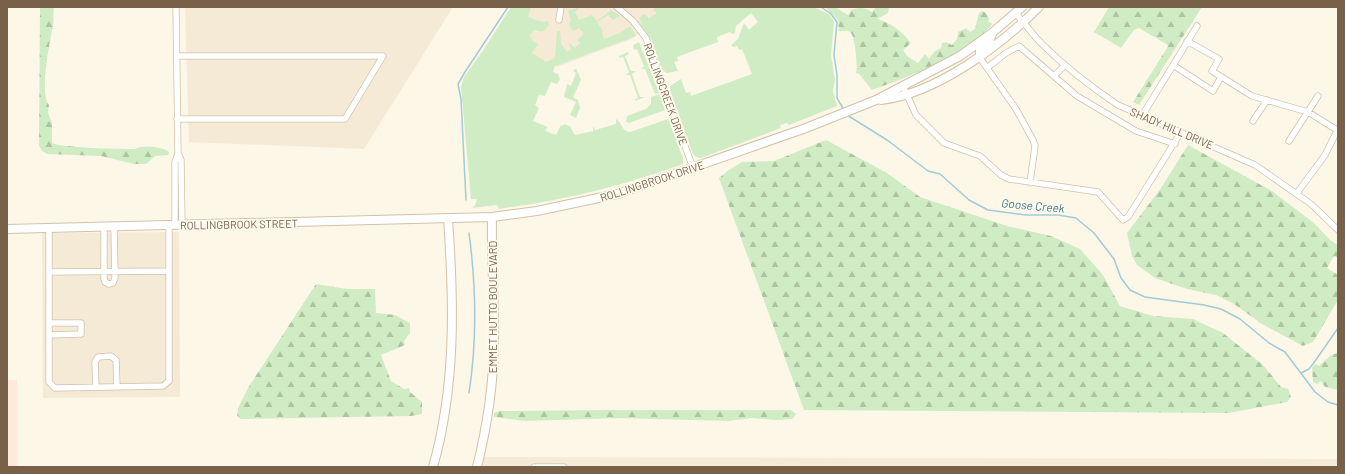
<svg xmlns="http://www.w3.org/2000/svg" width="1345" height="474" viewBox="0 0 1345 474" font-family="Barlow,sans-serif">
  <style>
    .residential { fill: #f5ead5 }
    .commercial { fill: #fee9da }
    .grass { fill: #d0ecc4 }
    .forest { fill: url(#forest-firs) }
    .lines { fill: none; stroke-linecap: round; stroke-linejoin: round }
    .stream { stroke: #a0cbdb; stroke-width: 1.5 }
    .street-casing { stroke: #d0c0ab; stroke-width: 7 }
    .secondary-casing { stroke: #d3c1a9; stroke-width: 10 }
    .street { stroke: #fff; stroke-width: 5.5 }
    .secondary { stroke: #fff; stroke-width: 8 }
    .labels { text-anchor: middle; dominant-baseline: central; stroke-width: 3.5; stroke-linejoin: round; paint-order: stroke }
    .street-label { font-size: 11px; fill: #796049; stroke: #fffaee }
    .water-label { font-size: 12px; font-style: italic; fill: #41788d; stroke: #fffaee }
  </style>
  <defs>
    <pattern id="forest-firs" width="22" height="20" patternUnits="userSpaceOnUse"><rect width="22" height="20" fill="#d0ecc4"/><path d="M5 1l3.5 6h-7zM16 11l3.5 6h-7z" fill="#aec3a1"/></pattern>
  </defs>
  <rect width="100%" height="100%" fill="#fdf7e7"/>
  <path class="residential" d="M185,7H453L364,149L189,142Z
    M519,7H683L629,40L557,67L546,63L521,46Z
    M179,232L180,397L43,398L42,233Z
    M484,457L1338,459V467H481Z"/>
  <path class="commercial" d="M7,380H17V467H7Z"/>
  <path class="grass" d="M511,7H531L528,17L542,22L548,21L549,25L542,32L534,30L529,36L532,38L531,40L538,44L532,53L546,62L555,58L557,31H560L561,44L567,52L571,49L569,45L570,43L575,48L580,43L577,40L584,34L579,28L573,31L569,26L571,20L568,11L580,7L575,12L579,20L592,15L597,21L611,10L620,16L613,20L608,15L597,22L603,31L602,33L604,39L620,33L630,26L636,36L555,66L553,72L558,74L560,79L557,84L551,82L545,96L539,95L535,105L539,108L533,121L548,127L545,131L556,135L561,125L563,126L564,124L570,126L575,135L593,131V126L595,130L616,124V119C622,122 621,131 630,132L668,119L683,158V164C622,186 566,200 504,208L499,209L497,205L472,208L475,205L477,199H471L461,87L464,77L484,49Z
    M656,7H814L830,15L834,22L831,55L835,80L833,91L837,106L789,125L787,123L780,125L781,128L701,158L696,157L693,154L670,90V86L681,79L686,93L690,92L691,96L752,74L742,49L739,50L737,46L733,47L731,45L738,39L743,25L745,24L749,30L758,22L751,13L736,26L735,33L732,34L730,32L717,37L718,42L677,57L678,61L674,62L678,71L667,73L662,70L651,39L652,38H650L637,20L643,25L639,18L644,14L649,18L657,13L653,10Z
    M639,42L659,93L655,94L645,69H641L644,66L637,49L634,50L633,45Z
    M628,52L629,54L625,56L631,71H636L632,74L640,97H645L635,101V99L638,98L630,75H626L629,72L623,57L620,58L619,56Z
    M576,68L581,80L573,97L578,100L580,108L576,118L570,115L576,102L564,97L567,84L571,86L576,73L573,71Z
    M659,94L665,110L629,123L626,122L627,116L646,109L651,104V97Z"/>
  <path class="forest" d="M40,7H54C53,13 54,20 53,26C50,41 39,93 49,105L48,113L52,123V143C61,148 120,149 133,149C136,149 139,147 142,147C149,146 164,147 169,152L168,155L155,156L146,164H134L101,156L47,154L42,151L39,145Z
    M825,7H835L848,15L851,10C859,7 865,7 872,12L876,7H889L888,13L877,19C891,23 902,31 911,43L903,50L907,56L918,63L925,54L929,59L935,51L941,48L942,43L946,42L952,45L957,39L958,32L966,28L970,32L975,29L979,13L982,11L986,13L989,18L988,22L992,23L991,26C959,57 914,75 872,90L859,74L856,73C858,66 855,38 851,33C847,29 843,32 839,31L838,20Z
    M1109,7H1202L1139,105L1133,102L1135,99L1167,48L1168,45L1139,28L1134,30L1121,48L1094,32Z
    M826,140L887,173L920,197L1007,226L1051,236L1080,249L1103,275L1120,306L1153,316L1193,319L1223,333L1263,365L1281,387L1288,389L1291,397L1287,402L1229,413L804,410L719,178L729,170L742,162L774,161Z
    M1188,145L1272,191L1314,223L1330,240L1338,245V257L1334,256L1327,268L1338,275V300L1313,342L1303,346L1262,324L1234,304L1216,295L1187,289L1155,278L1137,265L1132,256L1127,233L1161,188Z
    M316,284L347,289H375L376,313L395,315L410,323V333L404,341L405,345L381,355L391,381L404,389L409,388L410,392L422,402V414L411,416L240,419L237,415L238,408L248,388Z
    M1338,353V390L1325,387L1321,381L1317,384L1313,382L1312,368L1315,364L1319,366L1331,355Z
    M608,410H791L796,414L792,419L775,420L752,418L728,421L619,418L527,421L494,417V413L499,411Z"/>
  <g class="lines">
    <path class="stream" d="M821,7L831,14L837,22L834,55L837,75V98L844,110
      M847,115L887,140L928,171L940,174L969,200L988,210L1026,215H1058L1076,218L1094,233L1114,259L1121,278L1130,290L1145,297L1204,305L1221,309L1240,319L1269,343L1285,352L1315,392L1328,402L1338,405
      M466,200L461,99L458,84L465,72L508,7
      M469,233C476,285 477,341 469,393
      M1301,373L1309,369L1313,364L1338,328"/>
    <defs>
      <path id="street" d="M617,7L633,21L646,38L693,168
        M1016,14C1025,23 1032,34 1042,44C1065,67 1091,87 1118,105L1255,165L1311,204L1338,230
        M559,20L561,7
        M1187,41L1219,59L1212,71L1252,96L1308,112L1337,130
        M177,56H383
        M980,58L987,68L1006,53L1019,46L1077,96L1136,131L1175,144
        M1173,65L1213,91L1221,77
        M987,68L1016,109L1033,140L1035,146L1030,183
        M1054,76L1065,65
        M903,86L916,115L944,143L980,156L1001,175L1009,179L1098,192L1123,220L1128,217L1181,132
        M1142,116L1197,26
        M177,119H345L383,56
        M1253,121L1267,100
        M1289,141L1318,96
        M178,153L181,160L182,225
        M1297,193L1325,155L1338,129
        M175,225V162L178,153L176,7
        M104,227V279L105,282L109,284L113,283L115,278L114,227
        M49,228V382L55,388L163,386L169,381V225
        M49,272L169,271
        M49,323H81V334L49,335
        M96,387L95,362L98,357L111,356L116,360L117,387
        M534,467H564"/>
      <path id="secondary" d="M980,58V50L989,42L992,34
        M881,100C936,94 1001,45 1039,7
        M7,229L492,217L537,211L617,194L806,128L876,100L960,56L992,33L1022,7
        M433,467C456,386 454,302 448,219
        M477,467C487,427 493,387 494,346C495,303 491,260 492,217"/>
    </defs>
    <use href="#street" class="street-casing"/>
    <use href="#secondary" class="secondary-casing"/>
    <use href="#street" class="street"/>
    <use href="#secondary" class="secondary"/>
  </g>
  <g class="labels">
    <g class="street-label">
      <text transform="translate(666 94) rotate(70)">ROLLINGCREEK DRIVE</text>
      <text transform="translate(1172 128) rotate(23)">SHADY HILL DRIVE</text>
      <text transform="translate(652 181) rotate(-18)">ROLLINGBROOK DRIVE</text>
      <text transform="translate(239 224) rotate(-1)">ROLLINGBROOK STREET</text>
      <text transform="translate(492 307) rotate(-90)">EMMET HUTTO BOULEVARD</text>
    </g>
    <g class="water-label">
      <text transform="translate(1033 205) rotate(5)">Goose Creek</text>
    </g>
  </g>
  <rect width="1345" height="474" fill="none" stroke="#796049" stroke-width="16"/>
</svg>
